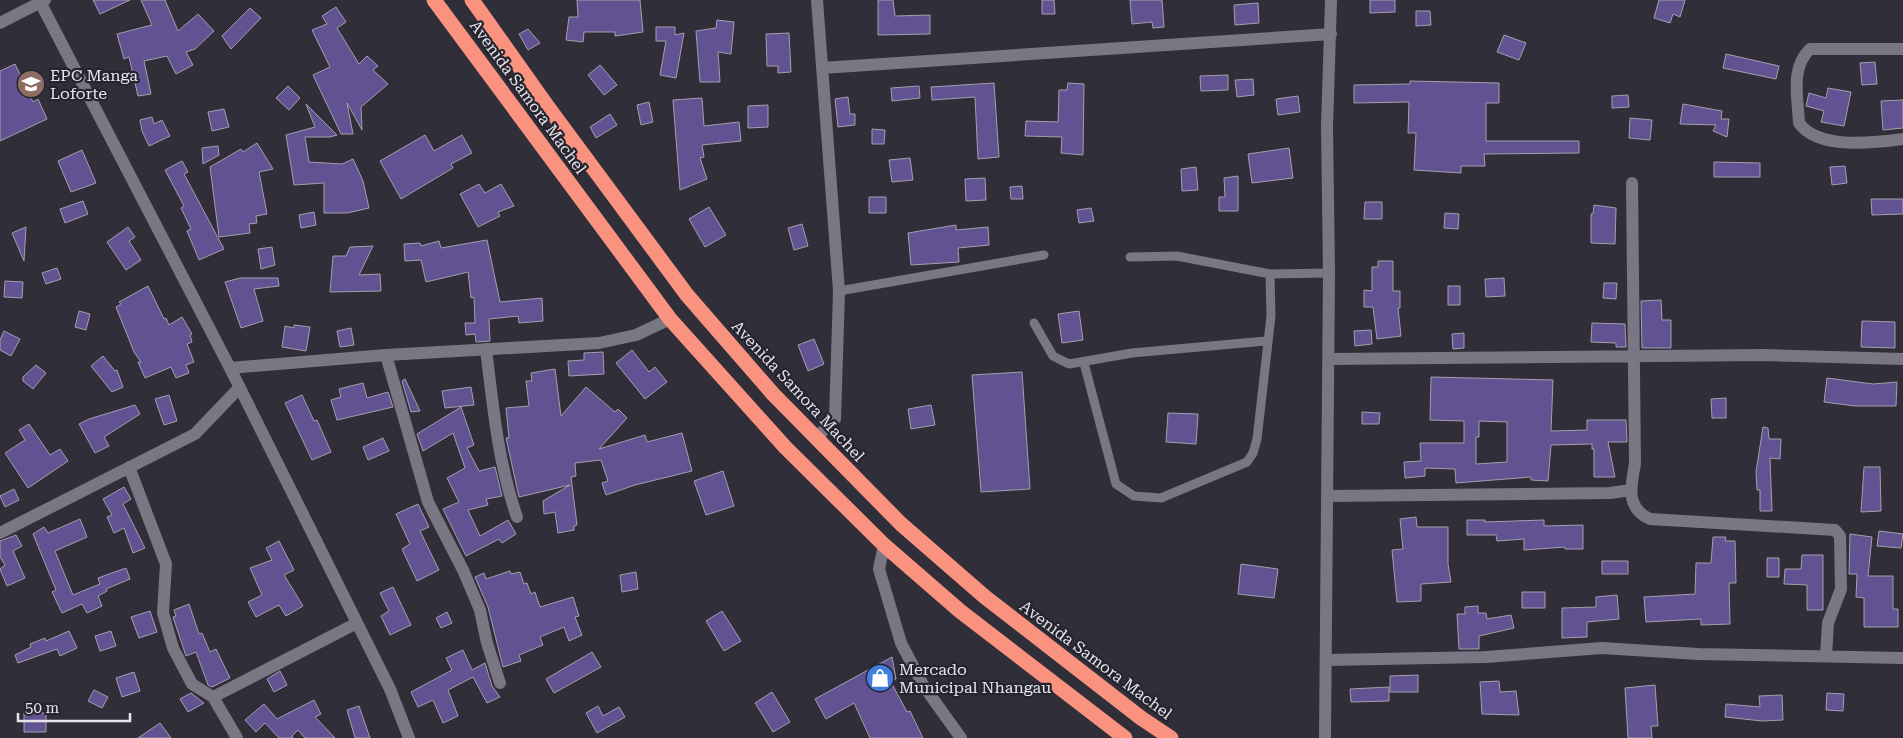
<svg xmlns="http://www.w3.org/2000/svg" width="1903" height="738" viewBox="0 0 1903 738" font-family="'Roboto Serif',serif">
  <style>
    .building { fill: #625291; stroke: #a2a0ad; fill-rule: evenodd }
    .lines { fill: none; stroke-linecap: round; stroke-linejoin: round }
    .lane { stroke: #797783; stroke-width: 9 }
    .street { stroke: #797783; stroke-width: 12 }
    .secondary { stroke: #797783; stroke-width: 12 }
    .highway { stroke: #f99380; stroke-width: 15 }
    .labels { text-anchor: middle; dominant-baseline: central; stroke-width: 4.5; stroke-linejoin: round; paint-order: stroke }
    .poi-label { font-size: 16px; fill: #e6e5ec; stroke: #26252f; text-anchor: start }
    .street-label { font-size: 16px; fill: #e6e5ec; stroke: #26252f }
  </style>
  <rect width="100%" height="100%" fill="#302e39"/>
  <path class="building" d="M93,0H130L100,14Z
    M141,0H165L178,31L198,14L214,31L195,49L186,52L193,65L176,74L167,56L144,61L151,94L138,96L129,57L124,59L117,34L152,25Z
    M577,0H640L643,32L615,36V32H584L583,42L566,40L569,17H578Z
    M878,0H893L895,16L930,15V34L878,35Z
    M1042,0H1054L1055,14H1042Z
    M1130,0H1162L1164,27L1153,28L1152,22L1132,24Z
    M1370,0H1395V12L1370,13Z
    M1659,0H1685L1680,17L1673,14L1670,23L1654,18Z
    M1258,3L1259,23L1235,25L1234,5Z
    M336,7L346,22L337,28L359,64L367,56L378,66L373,70L388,84L361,107L362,130L347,103L353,134H341L313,75L330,67L312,30L327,24L322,16Z
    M250,8L261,18L231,49L222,36Z
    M1416,11H1430L1431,25L1416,26Z
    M717,20L734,22L731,54L718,52L720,82H700L696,31L716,28Z
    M656,27H675V35L684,33L676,78L660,75L666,41H656Z
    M528,29L540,43L528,50L519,34Z
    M789,33L791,72L778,73V66H767L766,34Z
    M1504,35L1526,43L1519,60L1497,52Z
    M1726,54L1779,66L1776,79L1723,68Z
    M1875,62L1877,84L1862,85L1860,63Z
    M15,64L33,102L38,99L47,119L0,141V71Z
    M600,65L617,85L604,95L588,75Z
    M1228,75V90L1201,91L1200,76Z
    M1253,79L1254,95L1237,97L1235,80Z
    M1410,81L1499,83V103H1486V141H1579V153L1484,154L1485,166H1461V173L1414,170L1416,133H1408L1409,102L1354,103V85L1410,84Z
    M994,83L999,157L978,159L975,97L932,100L931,87Z
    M1068,83L1084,84L1083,155L1061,153L1062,137L1025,136L1026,121L1058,122L1059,90H1067Z
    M288,86L300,98L289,110L276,98Z
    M919,86L920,98L892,101L891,88Z
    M1828,88L1851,92L1844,126L1821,122L1824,111L1806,106L1809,93L1826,98Z
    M1628,95L1629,107L1612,108V96Z
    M1298,96L1300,112L1278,115L1276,99Z
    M848,97L850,114H855V125L838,127L835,99Z
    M702,98L704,126L739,122L741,141L702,145L704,157L700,158L707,179L680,190L673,100Z
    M1903,100V128L1883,130L1881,101Z
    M649,102L653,122L641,125L637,105Z
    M306,104L337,135L330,137H305L309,162L342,164L353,159L363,181L369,208L347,213H324V183L294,185L286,135L315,127Z
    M1683,104L1722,111L1721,119H1729L1727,137L1713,131L1716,125L1680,124Z
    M768,105V127L748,128V106Z
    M224,109L229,127L212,131L208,112Z
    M610,114L617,125L596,138L590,127Z
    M152,117L154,124L162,120L170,136L149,146L142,131L140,120Z
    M1630,118L1652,120L1650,140L1629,138Z
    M872,129L885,130L884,144H872Z
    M425,135L434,151L462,135L472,153L451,164L453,168L401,199L380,161Z
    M257,143L273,169L259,172L267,214L256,216L257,223L249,224L250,233L219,237L210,167L241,149L243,152Z
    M218,146L219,155L203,164L202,148Z
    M1289,148L1293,178L1252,183L1248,154Z
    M82,150L96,183L71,192L58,161Z
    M910,158L913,180L892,182L889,160Z
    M182,161L188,172L184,174L224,249L199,260L187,231L191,229L181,208L184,206L165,170Z
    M1714,162L1760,163V177H1714Z
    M1845,166L1847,183L1832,185L1830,167Z
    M1196,167L1198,190L1182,191L1181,169Z
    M1238,176V211H1219V197H1225L1224,178Z
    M985,178L986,200L966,201L965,179Z
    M479,184L485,193L501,184L514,206L498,212L500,216L478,227L460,194Z
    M1022,186L1023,199H1011L1010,187Z
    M869,197H886V213H869Z
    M1871,199H1903V214L1872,215Z
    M83,201L88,214L65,223L60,209Z
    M1365,202H1382V219H1364Z
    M1594,205L1616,208L1615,244L1591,243V214H1593Z
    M709,207L726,235L705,247L689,219Z
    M1091,208L1094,221L1079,223L1077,210Z
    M314,212L316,225L301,228L299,215Z
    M1445,213L1459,214L1458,229L1444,228Z
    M802,224L808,246L794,250L788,228Z
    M956,225V230L988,227L989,245L958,248L959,262L911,265L908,233Z
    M26,227L24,261L12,233Z
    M128,227L135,237L129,241L141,260L126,270L107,242Z
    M487,240L500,302L542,298L543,321L519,323L518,316L489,319L490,341L476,342L475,334L466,335L465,323H475L474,297L471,298L468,272L426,282L421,260L405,261L404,244L420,243L421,246L439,241L441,248Z
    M373,246L359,275L380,274L381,291L330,292L333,256H346L350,247Z
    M272,247L275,265L261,269L258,249Z
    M1378,261H1393V291H1400V308H1398L1401,336L1377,339L1373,307H1364V290L1372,291V267H1378Z
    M57,268L61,279L46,284L42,273Z
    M240,278H278L279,286L254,289L263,321L241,328L225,282Z
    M1504,278L1505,296L1486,297L1485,279Z
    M5,281L23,282L22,298L4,297Z
    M1604,283H1617L1616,299L1603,298Z
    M148,286L164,319L166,318L169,325L182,317L192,334L190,335L192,342L187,344L194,362L186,365L189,373L176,378L171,367L145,378L138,362H141L134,352L116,307L121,304L119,302Z
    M1448,286H1460V305H1448Z
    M1661,300L1662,320H1671V348H1642L1641,301Z
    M79,311L90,314L86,330L75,327Z
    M1079,311L1083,340L1062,343L1058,314Z
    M1862,321L1895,322V348L1861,347Z
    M1592,323L1625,324L1626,347H1616V343L1591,342Z
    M294,325L310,327L306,351L282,347L285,326L294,328Z
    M351,328L354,345L340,347L337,331Z
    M1371,330L1372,344L1355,346L1354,331Z
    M4,331L20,339L11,356L0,350V340Z
    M1464,333V348L1453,349L1452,334Z
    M814,339L824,364L808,371L798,345Z
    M632,350L649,372L655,367L667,382L645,399L616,363Z
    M603,352L604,374L569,376L568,361L584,360V353Z
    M103,356L115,371L117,370L123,387L112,392L91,366Z
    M36,365L46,373L33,389L23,381V377Z
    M555,369L561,416L586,387L615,412L618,409L627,418L599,449L645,435L647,442L682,433L692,471L635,485L606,495L602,483L608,481L601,460L575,463L576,476L571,477L577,525L574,526V530L558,533L555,512L544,514L543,501L570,485L519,497L506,438H509L506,408L529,406L526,381H532L531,373Z
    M1022,372L1030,489L981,492L972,375Z
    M1431,377L1553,380L1551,431L1587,430V420H1626L1627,442H1608L1615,477H1594V449H1592V444L1551,445L1548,481L1531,480V477L1456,483L1455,469L1425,468V476L1405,478L1404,462L1421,461L1420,443H1464V421L1430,420ZM1479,421L1507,422V462L1476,464V437H1479Z
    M1827,378L1873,384L1897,382L1896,406H1855L1824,402Z
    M405,379L420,411L411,412L402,381Z
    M363,383L367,398L388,392L393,407L337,420L331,400L341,397L339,389Z
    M471,387L474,405L445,408L442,391Z
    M169,395L177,421L164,425L155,399Z
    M302,395L314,421L317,420L331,452L312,460L285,403Z
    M1726,398V418H1712L1711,399Z
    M135,405L140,414L104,437L109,446L95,453L79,424L89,419Z
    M931,405L935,425L911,429L908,409Z
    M461,407L474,445L467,448L479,471L495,467L502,496L486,499L488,505L468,510L480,536L508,520L516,534L502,543L499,539L466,556L443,509L459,502L447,478L465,468L453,433L423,451L417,434Z
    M1362,412L1380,413L1379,424H1362Z
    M1168,413L1198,414L1196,444L1166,442Z
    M29,424L50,455L60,449L68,461L28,488L5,453L25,440L19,430Z
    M1763,427L1768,428L1769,439H1781L1780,459L1770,458L1772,511H1760V490H1757L1756,472Z
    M383,438L389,451L368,460L363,447Z
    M1864,467H1880L1881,511L1861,512Z
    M723,471L734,506L706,515L694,481Z
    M124,487L131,499L123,504L145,548L133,553L124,528L114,533L107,517L112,515L103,499Z
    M14,489L19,500L5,507L0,496Z
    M418,504L429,527L420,531L439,570L417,581L402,549L410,544L396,514Z
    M1416,517L1417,527H1448V564L1451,582L1421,584V601L1397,602L1392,550L1403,549L1400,519Z
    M80,519L87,537L55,551L73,595L100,584L98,578L126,568L130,579L106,589L107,591L98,596L102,606L87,613L82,604L62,613L52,592L56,590L33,534L44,527L48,533Z
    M1467,520H1485V522L1544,520V526L1583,525V549H1565V547L1524,550V539L1497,541L1496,535H1467Z
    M1879,531L1903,534L1901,548L1877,546Z
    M1850,534L1872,537L1868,576H1893V609H1898V627H1864V598L1856,597L1857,574H1849Z
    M16,535L22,546L13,551L25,578L7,586L0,569L5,565L0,557V541Z
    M1713,537H1726L1725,541H1735L1736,583H1729L1730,624L1701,625V619L1646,622L1644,597L1695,594L1696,563H1711Z
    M279,541L294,570L284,575L303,606L286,616L279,605L256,617L248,602L262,595L250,568L272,560L266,548Z
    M1802,555H1823V610H1807V585L1784,584L1785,569H1801Z
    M1767,558H1779V577H1767Z
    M1602,561H1628V574H1602Z
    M1241,564L1278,569L1274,598L1238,594Z
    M510,571L511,574L520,572L524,584L527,583L531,594L535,592L540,607L573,597L579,616L575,617L582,635L569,641L564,627L540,637L543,645L519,655L521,661L503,667L488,607L475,577L484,573L486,579Z
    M636,572L638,589L622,592L620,575Z
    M393,587L411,625L390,635L381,616L389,611L380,593Z
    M1522,592H1545V608H1522Z
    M1617,595L1619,619L1587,622V637L1562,638V608L1596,607V597Z
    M189,604L199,634L202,633L210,652L216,649L230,678L212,687L208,685L196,652L186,656L173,617L176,616L174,610Z
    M1478,606V613H1486L1487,619L1511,615L1514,628L1479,636V649H1459L1457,614H1465V607Z
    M150,611L157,632L139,638L131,617Z
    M722,611L741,641L724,651L706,621Z
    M447,612L452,623L441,628L436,618Z
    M69,631L77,648L60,656L57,649L18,663L15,655L31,647L30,644L45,638L46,641Z
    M111,631L116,646L100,651L95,636Z
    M463,650L472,670L485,663L492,686L500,697L487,703L473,677L448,690L458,716L443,723L433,700L418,707L411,692L452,670L446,658Z
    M592,652L601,667L554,693L546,679Z
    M892,657L896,679L891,682L907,712L910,711L923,738H870L854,703L826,719L815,699Z
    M280,671L287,685L274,692L267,679Z
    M134,672L140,691L122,697L116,678Z
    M1418,675V692H1390V676Z
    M1499,681L1500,692L1516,691L1519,715L1482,714L1480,682Z
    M1655,685L1658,726H1651L1652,738H1628L1625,688Z
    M1389,687V701L1351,702L1350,689Z
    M94,690L108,697L102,708L88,701Z
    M772,692L790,722L773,732L755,703Z
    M191,693L204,703L188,712L180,699Z
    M1827,693L1844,694L1843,711L1826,710Z
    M1782,695L1783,720L1762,721L1725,717L1726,704L1760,707L1759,696Z
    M314,700L321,714L315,717L335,738H305L298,730L292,736L293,738H279L265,723L256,732L245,720L264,704L277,719Z
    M359,706L370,738H355L347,710Z
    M598,706L603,716L619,707L625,717L597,733L586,713Z
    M24,713H46V732H24Z
    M160,723L171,738H138Z"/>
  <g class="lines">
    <path class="lane" d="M1130,257L1177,256L1270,274L1329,273
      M839,291L1044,255
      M1034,323L1053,356L1069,364L1132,353L1266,341
      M1084,363L1116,484L1134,496L1161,498L1247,462L1253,453L1257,439L1271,316L1270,274"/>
    <path class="street" d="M39,0L230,368L390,689L409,738
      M0,23L45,0
      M1903,49H1810C1790,68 1798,98 1799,123C1818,150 1874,143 1903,139
      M822,68L1331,34
      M1632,183L1635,464C1631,485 1625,508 1650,519L1835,530L1840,536L1841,589L1828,623L1826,656
      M486,349C493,406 498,463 517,517
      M386,355L428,502L463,570L480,610L487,643L500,683
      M1329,359L1764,355L1903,359
      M230,368L386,355L599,343L636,335L670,319
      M816,438L835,419L839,291L817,0
      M129,467L166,564L163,613L173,648L192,684L213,697L237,738
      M1328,496L1610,493L1631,490
      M0,533L195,434L239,388
      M1326,660L1486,657L1602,648L1698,654L1903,658
      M213,697L357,623"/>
    <path class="secondary" d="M884,545L879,569L901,643L923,685L961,738
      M1325,738L1329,273L1327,126L1331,0"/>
    <path class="highway" d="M434,0L670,319L785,447L884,545L960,611L1125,738
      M472,0L548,107L687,295L773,394L901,524L985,597L1141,718L1171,738"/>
  </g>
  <defs>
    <symbol id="school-disc" viewBox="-11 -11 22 22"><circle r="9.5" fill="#8d6e63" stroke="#26252f"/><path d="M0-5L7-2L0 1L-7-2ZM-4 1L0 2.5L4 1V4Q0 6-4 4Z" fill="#fff"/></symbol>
    <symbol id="shop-disc" viewBox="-11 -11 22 22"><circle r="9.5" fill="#3f7fe0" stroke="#26252f"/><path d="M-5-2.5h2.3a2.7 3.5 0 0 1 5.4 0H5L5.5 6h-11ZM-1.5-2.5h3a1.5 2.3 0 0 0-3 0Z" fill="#fff"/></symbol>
  </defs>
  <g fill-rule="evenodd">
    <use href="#school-disc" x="15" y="68" width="32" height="32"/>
    <use href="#shop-disc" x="864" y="662" width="32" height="32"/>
  </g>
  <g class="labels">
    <g class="poi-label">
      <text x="50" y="75">EPC Manga<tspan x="50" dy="18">Loforte</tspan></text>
      <text x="899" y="669">Mercado<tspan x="899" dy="18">Municipal Nhangau</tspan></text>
    </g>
    <g class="street-label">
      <text transform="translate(528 97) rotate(54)">Avenida Samora Machel</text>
      <text transform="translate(798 391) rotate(47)">Avenida Samora Machel</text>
      <text transform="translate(1096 660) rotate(37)">Avenida Samora Machel</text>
    </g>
  </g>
  <path d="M18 713v8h112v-8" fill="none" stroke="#e6e5ec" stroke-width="2.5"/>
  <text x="25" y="713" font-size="15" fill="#e6e5ec" stroke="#26252f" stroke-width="4" paint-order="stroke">50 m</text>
</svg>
